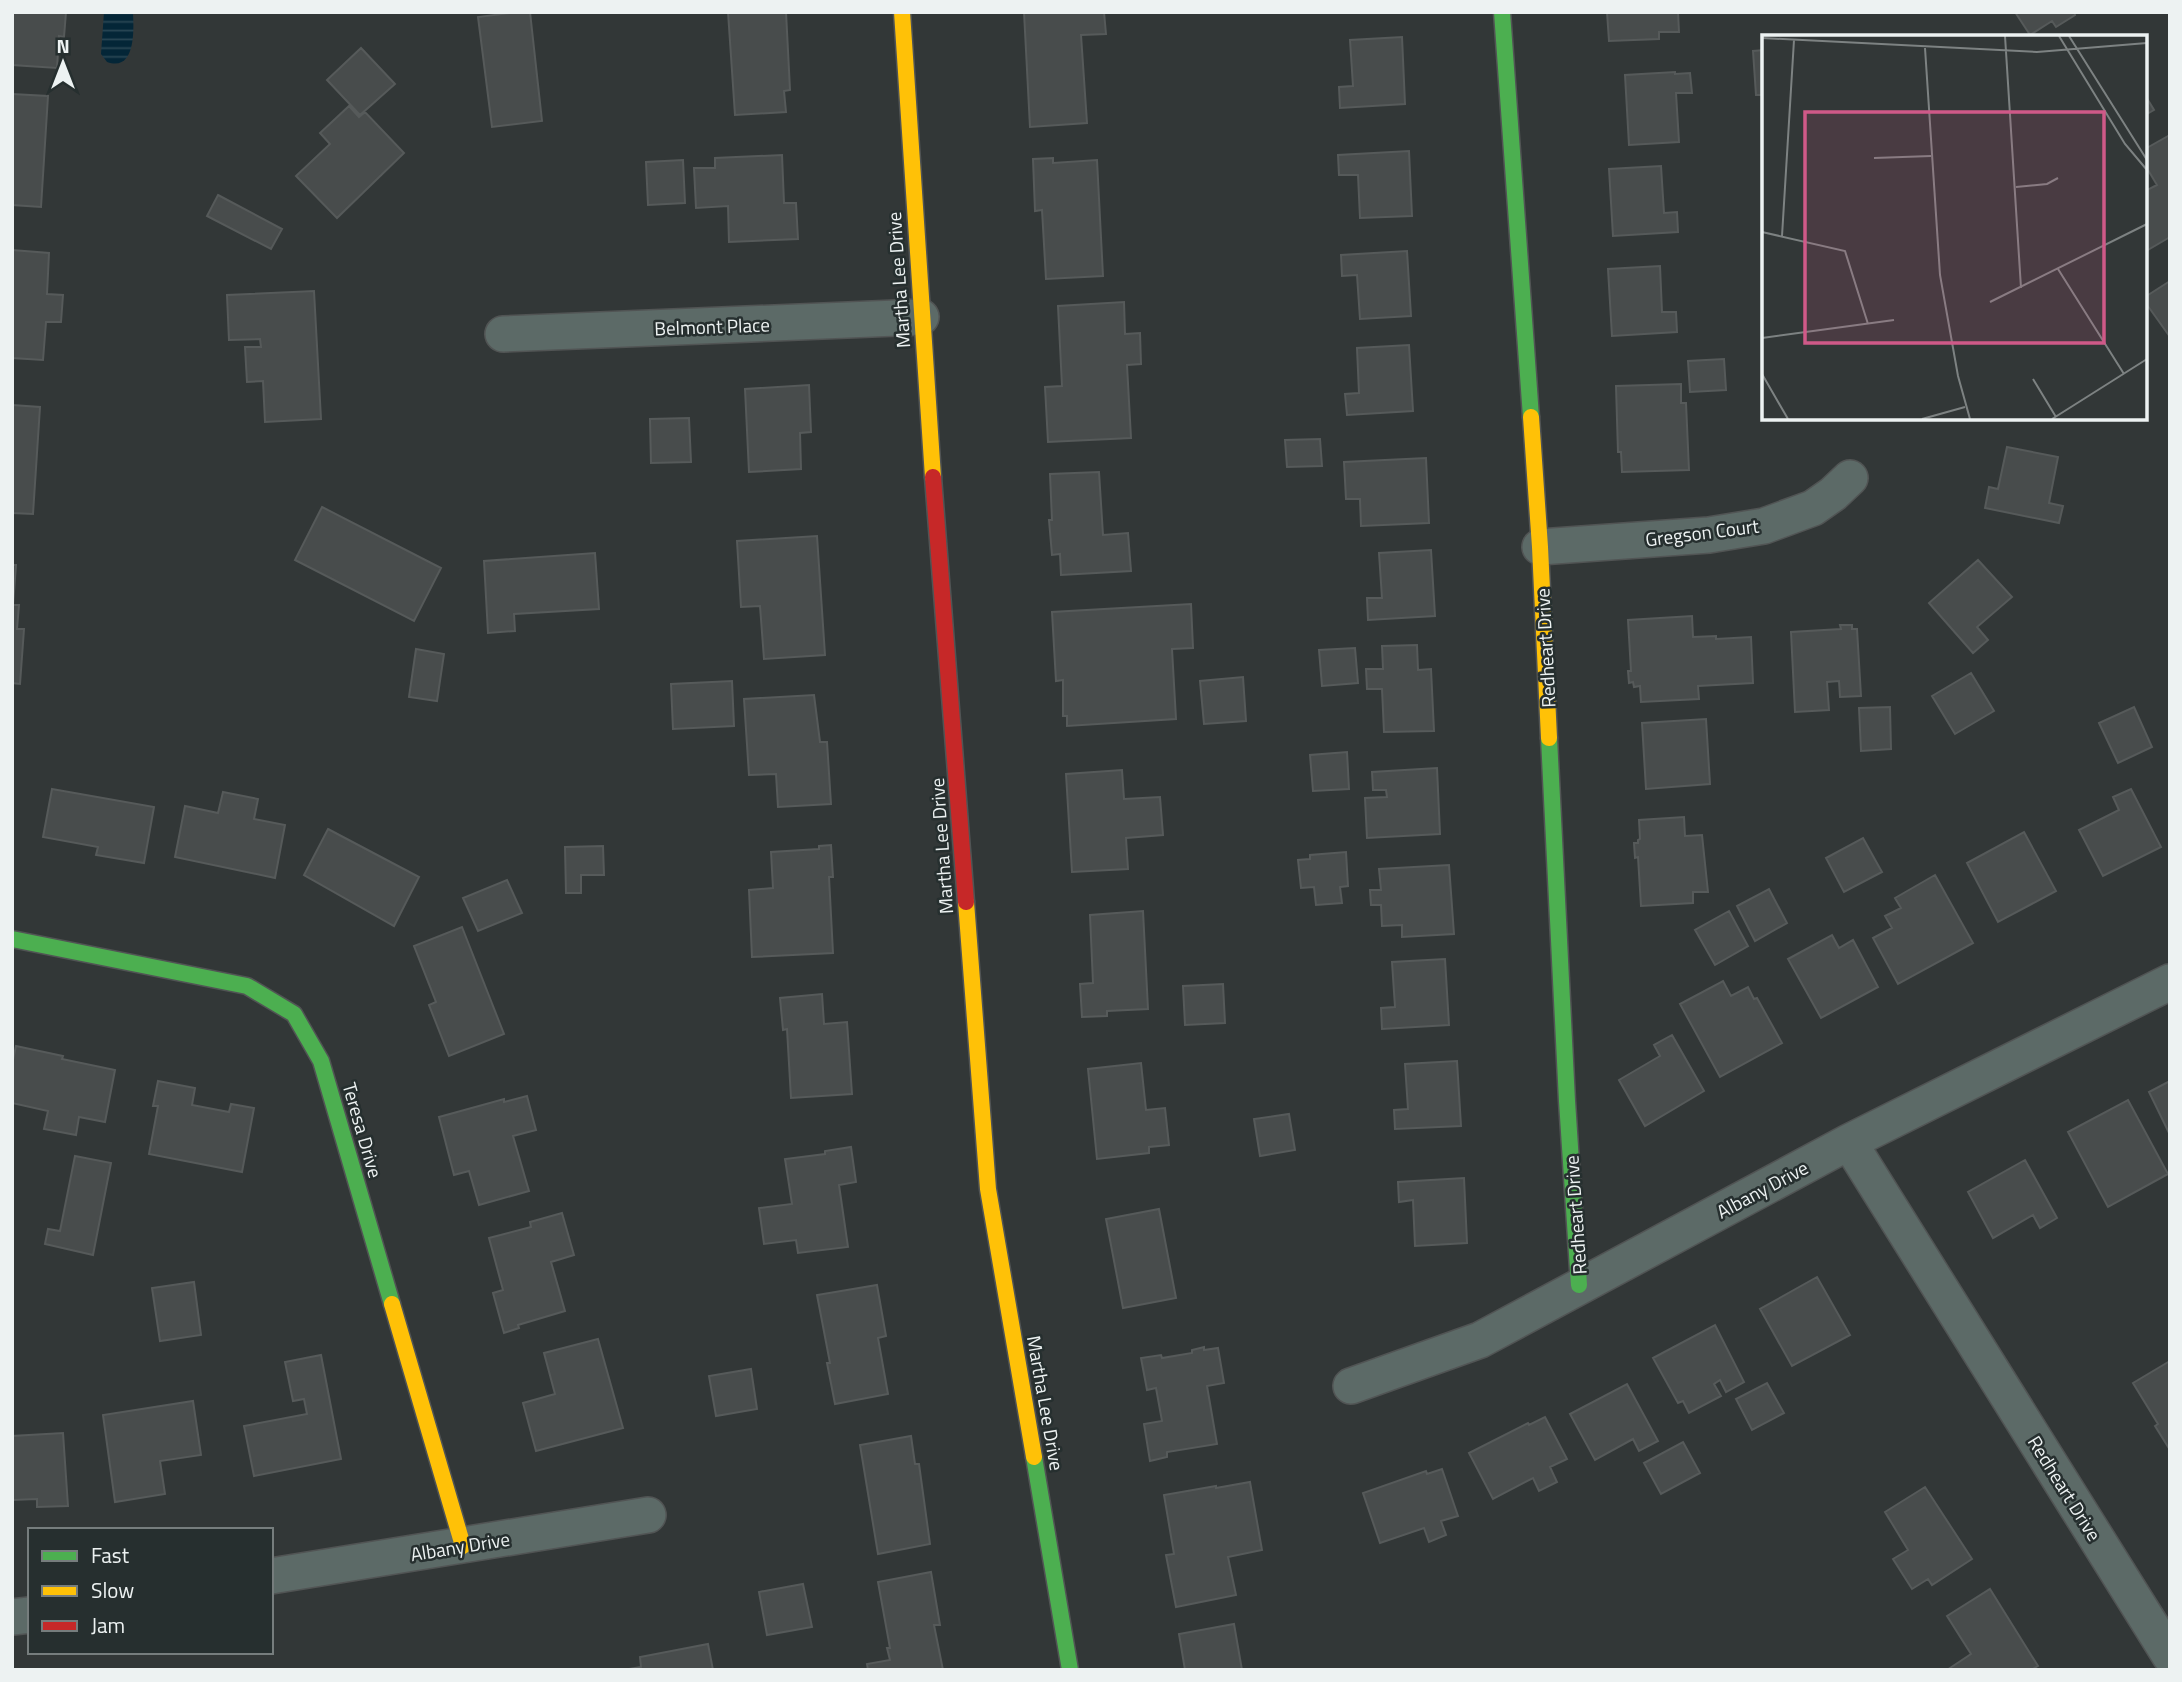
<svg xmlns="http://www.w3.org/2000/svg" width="2182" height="1682" viewBox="0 0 2182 1682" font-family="'Titillium Web',sans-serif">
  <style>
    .water { fill: url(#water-rules) }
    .building { fill: #484c4c; stroke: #565a5a; stroke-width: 2 }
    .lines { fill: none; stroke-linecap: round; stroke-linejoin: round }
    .street-casing { stroke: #515454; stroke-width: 38 }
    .fast-casing { stroke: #515454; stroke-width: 19 }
    .slow-casing { stroke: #515454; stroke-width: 19 }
    .jam-casing { stroke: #515454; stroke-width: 19 }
    .street { stroke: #5c6a67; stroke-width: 35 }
    .fast { stroke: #4caf50; stroke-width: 16 }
    .slow { stroke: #ffc107; stroke-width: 16 }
    .jam { stroke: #c62828; stroke-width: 16 }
    .labels { text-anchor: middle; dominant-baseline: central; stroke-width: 5; stroke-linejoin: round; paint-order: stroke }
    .street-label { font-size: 19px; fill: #edf2f2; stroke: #262f2f }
    .inset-road { fill: none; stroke: #7d8282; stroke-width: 2 }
    .view { fill: #cf5988; fill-opacity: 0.15; stroke: #cf5988; stroke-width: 3.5 }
    .inset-edge { fill: none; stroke: #edf2f2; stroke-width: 3.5 }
  </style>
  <defs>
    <pattern id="water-rules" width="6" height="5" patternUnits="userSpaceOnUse" patternTransform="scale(1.75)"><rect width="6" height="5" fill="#042637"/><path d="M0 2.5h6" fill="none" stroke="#294654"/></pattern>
  </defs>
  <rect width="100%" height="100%" fill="#323737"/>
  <path class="water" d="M104,12L133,14C134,32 135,72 107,62L101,54Z"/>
  <path class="building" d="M12,12H66L64,37L59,36L57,68L12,65Z
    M519,12H530L542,121L492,127L478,17Z
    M728,12H786L790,90L784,91L786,112L735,115Z
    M1024,12H1104L1106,34L1081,35L1087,123L1030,127Z
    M1607,12H1678L1679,32H1659V39L1609,41Z
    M2015,12H2074L2075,15L2056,27L2052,21L2030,35Z
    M1402,37L1405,104L1340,108L1339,87L1353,86L1350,40Z
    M361,48L395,84L360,115L327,80Z
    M1764,50V95H1756L1753,51Z
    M1675,72V74L1690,73L1692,93H1676L1679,142L1629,145L1625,75Z
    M12,94L48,96L41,207L12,205Z
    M2145,95L2154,110L2145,115Z
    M349,106L359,117L365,112L404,153L337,218L296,176L330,144L320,133Z
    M2170,135V237L2146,251L2145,191L2157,185L2145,165V149Z
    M1409,151L1412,216L1360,218L1358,175H1339L1338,155Z
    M782,155L784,203H796L798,239L729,242L728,206L696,208L694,168H715V158Z
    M1053,158V163L1097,160L1103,276L1046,279L1042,210L1035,211L1033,159Z
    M683,160L685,203L648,205L646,162Z
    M1661,166L1664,213L1677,212L1678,232L1613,236L1609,169Z
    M218,195L282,229L271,249L207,216Z
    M12,250L49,253L47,294L63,295L61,322H46L43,360L12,358Z
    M1407,251L1411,316L1360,319L1357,275L1342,276L1341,255Z
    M1660,266L1662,312H1676L1677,332L1612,336L1608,269Z
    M2170,281V337L2145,302V297Z
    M314,291L321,419L265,422L263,381L247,382L245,347H261L260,339L229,340L227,295Z
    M1124,302L1125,334L1140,333L1141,364L1127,365L1131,438L1048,442L1045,387L1062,386L1058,306Z
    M1409,345L1413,411L1347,415L1345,394L1359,393L1357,348Z
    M1724,359L1726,390L1690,392L1688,361Z
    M1681,384V403H1686L1689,470L1622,472L1621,452H1618L1616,386Z
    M809,385L811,432L800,433L801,469L749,472L745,389Z
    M12,405L40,407L33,514L12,513Z
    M689,418L691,462L651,463L650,419Z
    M1320,439L1322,466L1287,467L1285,440Z
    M2007,447L2058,457L2049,503L2063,506L2059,523L1985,508L1989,487L1998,489Z
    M1426,458L1429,523L1361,526L1360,499H1346L1344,462Z
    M1099,472L1103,535L1128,533L1131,571L1061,575L1060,554L1052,555L1049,520H1052L1050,474Z
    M322,507L441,568L414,621L295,560Z
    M817,536L825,655L764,659L760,606L741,607L737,541Z
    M1431,550L1435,616L1368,620L1367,598H1382L1379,553Z
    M595,553L599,609L514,614L515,631L488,633L484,561Z
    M1978,560L2012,597L1977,627L1988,640L1973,653L1929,603Z
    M12,565H16L13,605H19L17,629H24L20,684L12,683Z
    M1191,604L1193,648L1172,649L1176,719L1067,726V716H1063V680L1056,681L1052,612Z
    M1692,616L1693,637L1716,636V639L1751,637L1753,683L1698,686L1699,699L1641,702L1640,686L1634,687L1633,682L1629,683L1628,671H1631L1628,620Z
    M1840,625H1852V629H1857L1861,696L1840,697L1839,681L1827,682L1829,710L1795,712L1791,632L1841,629Z
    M1417,645L1418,670L1431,669L1434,731L1384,732L1382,689H1367L1366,669H1383L1382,646Z
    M1355,648L1358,683L1322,686L1319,650Z
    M416,649L444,654L437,701L409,697Z
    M1971,673L1994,711L1955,734L1932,696Z
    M1243,677L1246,721L1204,724L1200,681Z
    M732,681L734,726L673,729L671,684Z
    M814,695L820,742H827L831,804L778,807L776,774L749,775L744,699Z
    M1890,707L1891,749L1861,751L1859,708Z
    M2134,707L2152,747L2118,763L2099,723Z
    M1706,719L1710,784L1646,789L1642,723Z
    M1347,752L1349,789L1313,791L1310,755Z
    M1437,768L1440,834L1367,838L1365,798L1387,797L1386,790H1373L1372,772Z
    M1122,770L1124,799L1160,797L1163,835L1126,838L1128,869L1072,872L1066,774Z
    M52,789L154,807L144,863L96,855L98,847L43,837Z
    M2131,789L2161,847L2103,876L2079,830L2119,810L2113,797Z
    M223,792L258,799L254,819L285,825L275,878L175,857L185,806L218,813Z
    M1684,817L1685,836L1702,835L1708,892H1693V903L1641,906L1638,857L1635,858L1634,843H1638V840L1640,839L1639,820Z
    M328,829L419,877L394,926L304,875Z
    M2024,832L2056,891L1998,922L1967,863Z
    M1863,838L1882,872L1844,892L1826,858Z
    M831,845L833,877H829L833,953L752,957L749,890L773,888L771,852L819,849V846Z
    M603,846L604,875H581V893H566L565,847Z
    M1346,852L1348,886L1340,887L1342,903L1316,905L1314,887L1301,888L1298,860L1310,859V855Z
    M1449,865L1454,934L1402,937V925L1382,926L1381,905H1371L1370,890H1381L1379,869Z
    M1935,875L1973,943L1898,984L1873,938L1892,928L1885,916L1901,908L1895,898Z
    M507,880L522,913L478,931L463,898Z
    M1769,889L1787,923L1755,941L1737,906Z
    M1143,911L1148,1009L1107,1011V1016L1082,1017L1080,984L1093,983L1090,915Z
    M1729,911L1748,946L1715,965L1695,930Z
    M462,927L504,1034L449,1056L429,1005L436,1002L414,946Z
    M1832,935L1839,948L1853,940L1878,987L1821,1018L1788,959Z
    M1445,959L1449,1025L1382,1029L1381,1008L1395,1007L1392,962Z
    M1723,981L1731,996L1748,987L1754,999L1757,998L1782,1043L1720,1077L1680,1004Z
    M1223,984L1225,1023L1185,1025L1183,986Z
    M822,994L824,1024L847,1022L852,1094L791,1098L787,1029L783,1030L780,998Z
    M1672,1035L1704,1091L1645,1126L1619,1080L1660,1056L1654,1045Z
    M16,1046L63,1056L62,1059L115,1070L105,1122L79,1117L76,1135L44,1129L48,1111L12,1103V1064Z
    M1457,1061L1461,1126L1395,1129L1394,1110L1408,1109L1405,1064Z
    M1141,1063L1146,1110L1165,1108L1169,1145L1149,1147V1153L1097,1159L1088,1069Z
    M158,1081L195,1088L192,1105L229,1112L231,1104L254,1108L242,1172L149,1154L158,1106H153Z
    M2170,1081V1135L2149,1092Z
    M527,1096L536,1130L513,1136L529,1191L479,1205L469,1171L454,1175L439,1117L504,1099V1102Z
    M2128,1100L2168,1174L2108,1207L2068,1132Z
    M1289,1114L1295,1150L1260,1156L1254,1119Z
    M851,1147L856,1182L839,1185L848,1247L798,1253L796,1240L764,1244L759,1208L792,1204L785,1159L825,1154V1151Z
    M75,1156L111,1163L93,1255L45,1244L48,1229L60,1231Z
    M2025,1160L2057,1218L2040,1228L2033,1215L1993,1238L1968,1192Z
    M1464,1178L1467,1243L1415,1246L1413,1200L1399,1202L1398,1182Z
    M1159,1209L1176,1298L1123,1308L1106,1219Z
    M562,1213L574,1255L551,1262L565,1311L518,1325L519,1328L504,1333L493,1293L503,1290L489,1238L531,1227L530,1222Z
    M1817,1277L1850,1335L1792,1366L1760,1309Z
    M194,1282L201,1335L160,1341L152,1288Z
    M877,1285L886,1336L878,1338L888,1394L835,1404L827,1363H830L817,1295Z
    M1715,1325L1744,1382L1726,1392L1720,1380L1714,1384L1721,1396L1689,1413L1683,1401L1678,1403L1653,1358Z
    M598,1339L623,1428L536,1451L523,1403L555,1394L544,1353Z
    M1204,1347V1350L1218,1348L1224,1383L1207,1386L1217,1444L1167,1452V1457L1150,1461L1144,1424L1162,1421L1156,1388L1147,1390L1141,1358L1161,1355L1162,1358L1192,1353V1350Z
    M321,1355L341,1459L254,1476L244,1426L307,1414L304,1399L293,1401L285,1362Z
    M2170,1361V1450L2155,1426L2158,1424L2133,1383Z
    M751,1369L757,1409L716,1416L709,1376Z
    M1767,1383L1784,1413L1752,1430L1736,1399Z
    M1627,1384L1658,1441L1639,1451L1633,1439L1595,1460L1570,1414Z
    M193,1401L201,1455L160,1461L165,1494L115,1502L103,1415Z
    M1545,1417L1567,1459L1550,1467L1557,1482L1539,1491L1533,1478L1493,1499L1469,1453L1528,1423L1529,1425Z
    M63,1433L68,1506L37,1507V1499L12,1500V1436Z
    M911,1436L915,1464H919L930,1544L878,1554L860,1445Z
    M1683,1442L1700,1473L1661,1494L1644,1463Z
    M1442,1469L1458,1516L1441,1521L1446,1535L1429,1542L1424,1528L1380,1543L1363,1493L1426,1471L1427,1474Z
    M1250,1482L1262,1550L1228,1557L1236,1595L1176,1607L1166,1555L1174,1554L1164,1495L1216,1486V1488Z
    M1925,1487L1972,1559L1932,1585L1928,1579L1912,1589L1893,1559L1908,1550L1885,1512Z
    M931,1572L940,1625H934L943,1670H868L867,1664L890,1660L887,1648H890L878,1582Z
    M803,1584L812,1627L767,1635L759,1592Z
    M1990,1589L2038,1666L2031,1670H1947L1971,1654L1947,1616Z
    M1234,1624L1242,1670H1185L1179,1634Z
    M708,1644L713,1670H623L641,1667L640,1657Z"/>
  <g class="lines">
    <defs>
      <path id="street" d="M503,334L921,317
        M1540,547L1709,535L1764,526L1813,508L1833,494L1850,478
        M1849,1142L2170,1656
        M1351,1386L1480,1340L1849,1142L2170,982
        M271,1576L648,1515
        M12,1617L30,1615"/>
      <path id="fast" d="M1502,12L1531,417
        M1549,738L1567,1101L1579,1285
        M12,939L247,986L294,1014L321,1061L392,1304
        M1034,1457L1070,1670"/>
      <path id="slow" d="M902,12L933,477
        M1531,417L1540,547L1549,738
        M966,902L988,1189L1034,1457
        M392,1304L463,1546"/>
      <path id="jam" d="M933,477L966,902"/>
    </defs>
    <use href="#street" class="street-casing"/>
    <use href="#fast" class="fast-casing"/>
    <use href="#slow" class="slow-casing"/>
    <use href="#jam" class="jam-casing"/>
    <use href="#street" class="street"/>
    <use href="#fast" class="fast"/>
    <use href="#slow" class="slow"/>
    <use href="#jam" class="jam"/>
  </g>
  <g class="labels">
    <g class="street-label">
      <text transform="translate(898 280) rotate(-94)">Martha Lee Drive</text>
      <text transform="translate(712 326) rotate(-2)">Belmont Place</text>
      <text transform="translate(1702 532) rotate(-7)">Gregson Court</text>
      <text transform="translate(1545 648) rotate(-93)">Redheart Drive</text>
      <text transform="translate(941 846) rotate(-94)">Martha Lee Drive</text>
      <text transform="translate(363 1130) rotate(74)">Teresa Drive</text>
      <text transform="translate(1762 1189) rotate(-28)">Albany Drive</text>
      <text transform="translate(1575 1215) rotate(-94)">Redheart Drive</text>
      <text transform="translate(1046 1403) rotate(80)">Martha Lee Drive</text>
      <text transform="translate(2065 1488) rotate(58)">Redheart Drive</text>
      <text transform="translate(460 1546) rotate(-9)">Albany Drive</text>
    </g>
  </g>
  <g transform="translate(1762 35)">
    <rect width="385" height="385" fill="#323737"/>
    <path class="inset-road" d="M243,1L259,253M297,1L363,109L385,135M307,1L385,125M0,3L275,17L385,8M163,13L178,240L196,341L208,384M112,123L169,121M254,152L285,149L296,143M0,197L83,216L106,289M20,201L32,5M296,234L362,339M228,267L385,189M0,303L132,285M0,339L26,384M271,344L294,382M160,384L203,372M290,384L385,324"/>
    <path class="view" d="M43,77H342V308H43Z"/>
    <rect width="385" height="385" class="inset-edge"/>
  </g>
  <rect width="2182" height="1682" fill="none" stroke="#edf2f2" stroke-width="28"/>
  <rect x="28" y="1528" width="245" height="126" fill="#262f2f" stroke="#767d7d" stroke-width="2"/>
  <rect x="42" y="1551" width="35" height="10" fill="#4caf50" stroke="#767d7d" stroke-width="2"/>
  <text x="91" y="1563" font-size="21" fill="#edf2f2">Fast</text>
  <rect x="42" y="1586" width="35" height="10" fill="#ffc107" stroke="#767d7d" stroke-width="2"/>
  <text x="91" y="1598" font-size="21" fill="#edf2f2">Slow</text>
  <rect x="42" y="1621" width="35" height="10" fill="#c62828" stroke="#767d7d" stroke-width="2"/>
  <text x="91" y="1633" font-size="21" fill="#edf2f2">Jam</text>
  <g transform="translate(63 63)" stroke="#262f2f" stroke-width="5" paint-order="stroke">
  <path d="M0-5L12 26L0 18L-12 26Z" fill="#edf2f2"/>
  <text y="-10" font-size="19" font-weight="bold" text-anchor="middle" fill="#edf2f2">N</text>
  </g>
</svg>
